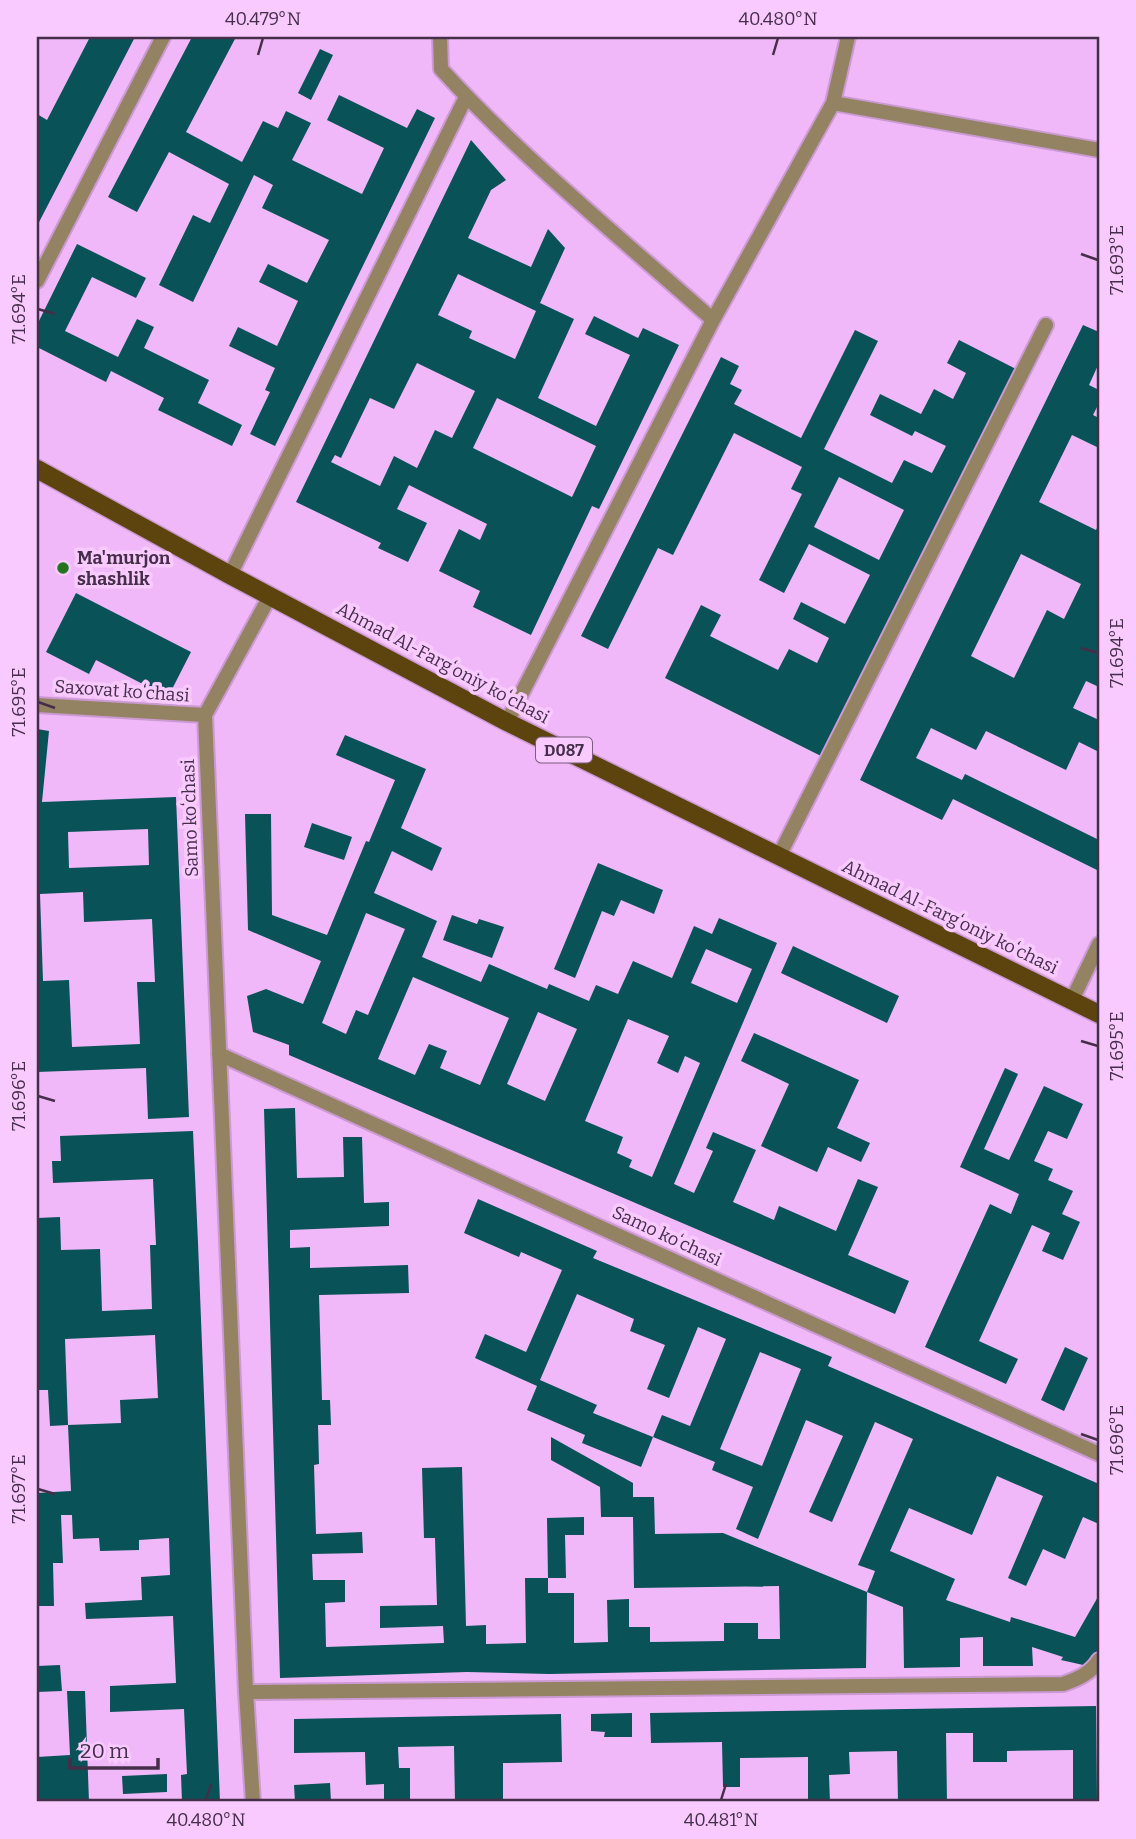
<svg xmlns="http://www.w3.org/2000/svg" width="1136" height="1839" viewBox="0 0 1136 1839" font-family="Bitter,serif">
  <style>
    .building { fill: #095257; fill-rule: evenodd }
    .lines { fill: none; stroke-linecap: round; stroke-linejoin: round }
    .lane-casing { stroke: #cb9ad2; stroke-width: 18 }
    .street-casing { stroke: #cb9ad2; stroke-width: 18 }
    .primary-casing { stroke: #cb9ad2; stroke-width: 21 }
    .lane { stroke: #948363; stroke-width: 14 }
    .street { stroke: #948363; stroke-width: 14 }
    .primary { stroke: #5d440e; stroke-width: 18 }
    .ticks { fill: none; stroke: #452e48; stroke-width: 2.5 }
    .poi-dot { fill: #22741e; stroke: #f8caff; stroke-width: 2.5 }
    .labels { text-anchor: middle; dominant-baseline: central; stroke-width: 7; stroke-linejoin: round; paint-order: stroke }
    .shield { fill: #f8caff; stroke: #7b5d7f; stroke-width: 2 }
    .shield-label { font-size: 16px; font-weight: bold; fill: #452e48 }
    .poi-label { font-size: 18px; font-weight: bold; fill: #452e48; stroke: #f8caff; text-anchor: start }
    .street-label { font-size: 18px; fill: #452e48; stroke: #f8caff }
    .neatline { fill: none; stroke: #452e48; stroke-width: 2.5 }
    .ticks-label { font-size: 18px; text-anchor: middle; fill: #452e48 }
  </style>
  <rect width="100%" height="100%" fill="#f1b8f9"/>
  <path class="building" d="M90,37H135L37,226V114L47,120Z
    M192,37H236L186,132L242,162L263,121L278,128L286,111L311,123L292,160L362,194L384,148L327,120L339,95L407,128L417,109L435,118L275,446L250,434L270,392L265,390L275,368L229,346L238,327L277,346L298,301L259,282L268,264L307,283L329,240L262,208L273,185L254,175L193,302L159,285L193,215L210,223L229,184L169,152L137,212L108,197Z
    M320,49L333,55L311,100L298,93Z
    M471,140L506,180L491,190L468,238L531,267L548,229L565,248L540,303L574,319L538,398L596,426L630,355L585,334L594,316L638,338L643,328L679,345L599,509L592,506L531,635L473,607L480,591L439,571L459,529L480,540L487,524L409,485L397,509L427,523L408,562L378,548L381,543L296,502ZM458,274L536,311L515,359L469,338L472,331L438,315ZM417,363L475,391L452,438L435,430L417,468L394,456L380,486L331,462L335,455L341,458L370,398L394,409ZM497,398L596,446L572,497L473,448Z
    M77,244L146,278L136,298L92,277L65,331L118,357L137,319L154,327L144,348L209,380L198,403L242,425L232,446L158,410L164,398L111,371L106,382L37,347V325Z
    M1083,325L1099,332V363L1089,385L1099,390V403L1093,415L1099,418V448L1072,435L1039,502L1096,530L1099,524V687L1086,681L1073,708L1099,720V752L1079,742L1066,770L986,731L976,750L931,728L916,758L962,780L965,774L1099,840V871L953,799L942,820L860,780ZM1021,554L1081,584L1064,619L1047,610L1014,678L971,656Z
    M855,330L878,341L824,449L892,483L904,460L932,473L946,446L915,431L912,436L870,415L880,394L921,414L934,389L953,399L966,373L947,363L959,340L1016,369L821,756L665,678L701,605L721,615L710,636L778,670L789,649L817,663L829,638L793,619L801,602L845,624L870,575L809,544L784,593L759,580L802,494L791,489L802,467L734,433L673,555L658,548L608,649L581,636L721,357L739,366L730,384L742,390L734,404L801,438ZM839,477L904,510L879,560L814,527Z
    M76,593L191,652L168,697L96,660L89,674L46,652Z
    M37,729L49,731L42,802L176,797L189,1117L148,1119L146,1068L37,1072ZM148,829L149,865L69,868L68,832ZM83,892L84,922L152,919L155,982H137L140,1044L72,1047L69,980L43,981L40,894Z
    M345,735L426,769L401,828L442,848L432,871L392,851L374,893L437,921L422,957L481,982L489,964L547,989L549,984L589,1001L596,985L618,994L633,961L672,978L694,926L712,934L719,918L777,943L674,1184L694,1193L713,1151L706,1148L713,1132L756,1150L733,1202L774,1220L779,1206L836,1231L858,1179L878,1187L848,1255L909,1281L895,1314L289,1055V1045L253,1032L247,996L266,989L303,1004L321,961L248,930L245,814H271L272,915L327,935L366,841L369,842L395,780L336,755ZM366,913L405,929L368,1015L356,1010L346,1034L322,1023ZM706,949L752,969L737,1003L691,983ZM413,977L509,1018L480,1085L440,1068L447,1051L429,1044L415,1075L378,1059ZM538,1012L577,1029L545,1101L507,1084ZM628,1019L669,1036L657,1063L678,1073L685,1056L700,1063L652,1177L629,1167L632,1160L617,1153L623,1137L585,1121Z
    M312,823L352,837L344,860L304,847Z
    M598,863L663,890L654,914L621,900L614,916L602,911L575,978L554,969Z
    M452,915L477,924L479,919L504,927L492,958L443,940Z
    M793,946L899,996L887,1023L781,973Z
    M754,1033L859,1080L837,1128L870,1143L861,1162L828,1147L817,1172L761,1146L789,1084L741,1061Z
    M1005,1068L1018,1074L984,1149L1009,1160L1044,1086L1083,1104L1067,1139L1048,1131L1034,1161L1053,1169L1048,1180L1073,1191L1062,1214L1080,1222L1063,1260L1042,1251L1050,1233L1032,1225L979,1341L1018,1359L1006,1384L925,1347L990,1204L1011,1214L1019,1194L960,1167Z
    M295,1108L297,1178L344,1177L343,1137H362L364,1203L389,1202V1226L290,1230V1248L310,1247V1268L408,1265L409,1293L319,1295L322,1400H330L331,1425H318L319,1464L314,1465L316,1534L362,1532L363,1553L312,1554L313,1580H345V1602L325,1603L326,1647L444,1643L443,1626L380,1628V1606L437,1605L435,1538H424L422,1468L462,1467L466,1626L486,1625V1644L526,1643L525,1578H548L547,1518L584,1517V1535H565L566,1578H548V1593H574V1643L608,1642L607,1600L629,1599V1627H650V1642L724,1641V1623H758V1639H780L779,1586L634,1588L633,1517H601L600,1487L551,1460V1437L633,1483V1497H654L655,1534L723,1533L867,1592L866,1668L549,1674L467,1672L280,1678L264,1109Z
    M193,1131L198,1243L220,1802H182L181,1775L187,1774L184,1709L110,1712V1686L176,1683L173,1616L86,1619L85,1603L142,1600L141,1577L170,1575L169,1538L139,1540V1550L100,1551L99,1538L73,1539L72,1515H61L63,1563H53L54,1606H37V1493L71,1491L68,1425L50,1426L48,1390H37V1340H39L37,1218L60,1217L61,1250L100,1249L102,1311L152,1309L150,1245H156L153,1179L53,1183L52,1161H61L60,1136ZM155,1335L158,1398L120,1400L121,1423L68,1425L65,1339Z
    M478,1199L597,1251L593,1258L832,1357L828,1366L1099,1484V1524L1083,1517L1065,1559L1043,1549L1026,1586L1008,1578L1043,1496L997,1476L972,1535L909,1508L890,1551L955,1579L946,1600L1010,1622L1011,1617L1075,1637L1099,1595V1654L1092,1667L1061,1660L1063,1657L1032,1647L1033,1666H983V1637L960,1638V1667L904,1668L903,1607L867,1592L875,1571L858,1565L913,1439L875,1422L832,1522L809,1512L843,1436L806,1420L758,1539L736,1529L753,1487L712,1470L715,1462L653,1437L641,1467L582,1443L585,1435L527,1410L537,1386L475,1358L485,1334L526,1352L562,1270L521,1252L519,1257L464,1233ZM577,1294L634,1319L630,1331L665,1345L647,1389L669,1398L698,1327L726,1339L690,1426L662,1415L653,1437L593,1413L597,1405L540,1380ZM760,1352L801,1369L762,1466L720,1449Z
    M1065,1347L1088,1358L1064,1411L1041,1400Z
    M60,1665L62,1691L37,1692V1666Z
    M67,1691H85L89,1802H37V1757L70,1755Z
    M1096,1706L1097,1802H1073V1750L1007,1751V1762H973V1733H946L947,1802H898L897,1751L849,1752L850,1774L829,1775L830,1802H808V1757L740,1758V1787H723L722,1742L651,1743L650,1713Z
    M632,1713V1737H604L605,1732L591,1731V1714Z
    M561,1714L562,1762L503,1763V1802H455L454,1746L398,1747L399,1768H410V1802H384V1784L366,1785L365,1752L294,1753V1719Z
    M167,1774V1792L123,1794L122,1776Z
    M330,1783L331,1802H295L294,1785Z"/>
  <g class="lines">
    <defs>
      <path id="lane" d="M37,281L163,37
        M230,575L466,97
        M779,856L1046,325"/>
      <path id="street" d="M440,37L441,69C524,160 621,238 713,320
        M833,103L848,37
        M37,705L205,715
        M507,722L713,320L833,103L1099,150
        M1072,1000L1099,944
        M219,1054L1099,1454
        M246,1692L1063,1684C1078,1679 1091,1673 1099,1660
        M253,1802L246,1692L205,715L270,596"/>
      <path id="primary" d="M37,469L230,575L507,722L1099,1014"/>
    </defs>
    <use href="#lane" class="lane-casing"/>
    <use href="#street" class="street-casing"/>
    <use href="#primary" class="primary-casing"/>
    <use href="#lane" class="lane"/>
    <use href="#street" class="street"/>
    <use href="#primary" class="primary"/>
  </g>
  <path class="ticks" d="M258,55L263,38M773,55L778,38M1081,254L1098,260M38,309L55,314M1081,648L1098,653M38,702L55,708M1081,1041L1098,1046M38,1096L55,1101M1081,1434L1098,1440M38,1489L55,1494M206,1800L211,1784M721,1800L726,1784"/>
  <circle class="poi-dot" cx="63" cy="568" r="7"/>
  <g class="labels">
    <rect class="shield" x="536" y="737.5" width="56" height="25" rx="5"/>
    <g class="shield-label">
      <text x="564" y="750">D087</text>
    </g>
    <g class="poi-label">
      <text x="77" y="558">Ma'murjon<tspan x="77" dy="21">shashlik</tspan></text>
    </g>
    <g class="street-label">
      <text transform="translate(443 663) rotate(28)">Ahmad Al-Fargʻoniy koʻchasi</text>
      <text transform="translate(122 691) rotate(4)">Saxovat koʻchasi</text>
      <text transform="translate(190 818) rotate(-92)">Samo koʻchasi</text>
      <text transform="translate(950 917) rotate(26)">Ahmad Al-Fargʻoniy koʻchasi</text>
      <text transform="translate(667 1236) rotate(25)">Samo koʻchasi</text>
    </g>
  </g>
  <rect width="1136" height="1839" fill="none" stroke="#f8caff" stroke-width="77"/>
  <path d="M70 1758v10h88v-10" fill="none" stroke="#452e48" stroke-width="3.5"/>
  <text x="80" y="1758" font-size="21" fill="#452e48" stroke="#f8caff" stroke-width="5" paint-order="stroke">20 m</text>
  <rect x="38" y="38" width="1060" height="1762" class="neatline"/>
  <g class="ticks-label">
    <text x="263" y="25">40.479°N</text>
    <text x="778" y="25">40.480°N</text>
    <text transform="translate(1117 260) rotate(-90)" y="6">71.693°E</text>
    <text transform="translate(19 309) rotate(-90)" y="6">71.694°E</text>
    <text transform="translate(1117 653) rotate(-90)" y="6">71.694°E</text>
    <text transform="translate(19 702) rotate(-90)" y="6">71.695°E</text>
    <text transform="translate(1117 1046) rotate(-90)" y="6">71.695°E</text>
    <text transform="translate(19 1096) rotate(-90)" y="6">71.696°E</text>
    <text transform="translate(1117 1440) rotate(-90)" y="6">71.696°E</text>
    <text transform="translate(19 1489) rotate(-90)" y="6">71.697°E</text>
    <text x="206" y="1826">40.480°N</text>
    <text x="721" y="1826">40.481°N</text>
  </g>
</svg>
